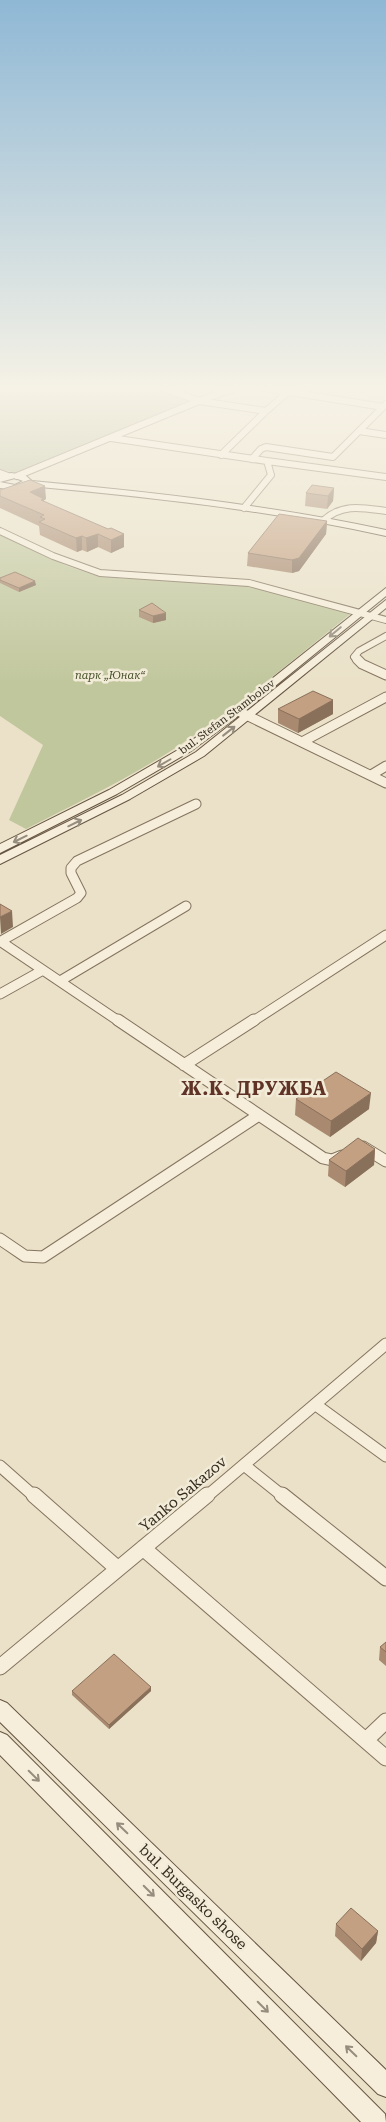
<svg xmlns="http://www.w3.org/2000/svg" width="386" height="2122" viewBox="0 0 386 2122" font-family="'Roboto Serif',serif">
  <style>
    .green { fill: #c1c79d }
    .cemetery { fill: #b8bd9b }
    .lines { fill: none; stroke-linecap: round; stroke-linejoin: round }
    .street-far3-casing { stroke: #84745f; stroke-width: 8 }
    .street-far2-casing { stroke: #84745f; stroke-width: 11 }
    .street-far1-casing { stroke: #84745f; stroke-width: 13 }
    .street-casing { stroke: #84745f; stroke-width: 17 }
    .secondary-casing { stroke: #665542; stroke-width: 2 }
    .street-far3 { stroke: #f6eedb; stroke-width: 6 }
    .street-far2 { stroke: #f6eedb; stroke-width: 9 }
    .street-far1 { stroke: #f6eedb; stroke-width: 11 }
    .street { stroke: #f6eedb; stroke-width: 15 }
    .secondary { fill: #f6eedb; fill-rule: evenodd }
    .wall { fill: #a98a70 }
    .shaded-wall { fill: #89705b }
    .building { fill: #c4a082; stroke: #89705b }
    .oneway { stroke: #968d7e }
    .labels { text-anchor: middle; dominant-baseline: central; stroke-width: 5; stroke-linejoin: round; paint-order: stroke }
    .far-park-label { font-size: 11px; font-style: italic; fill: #46512a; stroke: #f2ebd7 }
    .far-street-label { font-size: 11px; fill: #362c21; stroke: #f2ebd7 }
    .near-street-label { font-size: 15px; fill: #362c21; stroke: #f2ebd7 }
    .district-label { font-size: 18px; font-weight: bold; letter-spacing: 1px; fill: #5f3325; stroke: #f2ebd7 }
  </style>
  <rect width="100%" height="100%" fill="#eae1c8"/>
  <path class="green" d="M0,533L65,565L94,575L117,578L248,585L353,612C295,658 239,706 177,747C129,778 77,803 26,829L9,820L43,745L0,716Z"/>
  <path class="cemetery" d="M0,386H154L191,400L14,473L0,469Z"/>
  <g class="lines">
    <defs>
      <path id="street-far3" d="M158,386L199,401L266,411L221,455
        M208,386L225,392
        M253,386L383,407
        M266,411L288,392
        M359,431L386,435
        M111,438L267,461L271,475L244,508
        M252,459L261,449L266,447L333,457L386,404
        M267,461L386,477
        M0,473L8,476
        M17,476L199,401L241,386
        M324,520C343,503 363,508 386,511
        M0,531L53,556L100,573L249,583L386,620
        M358,661L354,657L359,651L386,636"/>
      <path id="street-far2" d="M357,659L362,664L386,675
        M238,711L386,783
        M302,742L386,697
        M371,775L386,766
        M0,941L120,1022
        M1,941L77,898L81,893L71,873V868L77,861L196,804
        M60,981L186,906
        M0,994L43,970
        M252,1022L386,935"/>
      <path id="street-far1" d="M118,1020L323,1158L332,1160L342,1156
        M184,1065L254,1020
        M363,1147L386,1161
        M0,1239L25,1256L43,1257L259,1115
        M316,1405L386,1456
        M244,1465L284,1497
        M0,1466L35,1497
        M206,1497L386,1344"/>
      <path id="street" d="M34,1495L118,1569
        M282,1495L386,1578
        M143,1548L386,1758
        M0,1667L207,1495
        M366,1740L386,1721"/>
      <path id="secondary" d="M11,473L25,475L32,481C151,492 269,505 386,530V536C268,510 149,497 29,486L15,490L0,488V482L15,485L23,481L15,478L0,482V476Z
        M386,588V596L242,713L191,751L117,794L0,853V844L109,790L183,747L234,709Z
        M386,600V608L204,756L130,799L0,864V855L122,795L196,752Z
        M0,1700L7,1703L386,2070V2097L378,2094L0,1722Z
        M0,1732L7,1735L385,2114L386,2122H361L0,1755Z"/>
    </defs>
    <use href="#street-far3" class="street-far3-casing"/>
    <use href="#street-far2" class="street-far2-casing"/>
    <use href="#street-far1" class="street-far1-casing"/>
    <use href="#street" class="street-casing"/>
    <use href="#secondary" class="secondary-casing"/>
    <use href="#street-far3" class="street-far3"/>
    <use href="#street-far2" class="street-far2"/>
    <use href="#street-far1" class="street-far1"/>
    <use href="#street" class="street"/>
    <use href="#secondary" class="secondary"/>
  </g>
  <path class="wall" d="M334,488L333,501L327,509L305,506L306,493Z
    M0,490L46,499L44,500V501L124,547L111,553L98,547L87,552L82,550L77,552L40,535L39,526L0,508Z
    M327,521L326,534L299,571L292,573L247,566L248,553Z
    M0,578L36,585L19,592L0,583Z
    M139,610L166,620L153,623L139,617Z
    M333,700V714L298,733L278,723V709Z
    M296,1099L369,1109L330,1137L295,1115Z
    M375,1149L374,1165L345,1187L328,1176L329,1160Z
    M386,1642V1666L379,1660L380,1647Z
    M72,1691H151L109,1729L72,1695Z
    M336,1924L378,1931L376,1943L361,1961L335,1936Z"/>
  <path class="shaded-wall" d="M45,486L46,499L44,500L45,512L30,492Z
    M334,488L333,501L327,509L328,496Z
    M327,521L326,534L299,571L292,573V560Z
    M98,534V547L87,552L86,538Z
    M124,534V547L111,553V540Z
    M82,536V550L77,552L76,538Z
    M35,581L36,585L19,592V588Z
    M166,613V620L153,623V616Z
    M333,700V714L298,733L299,719Z
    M12,911L13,927L1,934L0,917Z
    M371,1093L369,1109L330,1137L331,1121Z
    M375,1149L374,1165L345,1187L346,1171Z
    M151,1687V1691L109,1729V1725Z
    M378,1931L376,1943L361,1961L362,1949Z"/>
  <path class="building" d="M30,480L45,486L30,492L44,499L41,500L108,529L111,528L124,534L111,540L98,534L86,538L82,536L76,538L39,522L45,519L40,517L44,515L0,496V490Z
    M312,485L334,488L328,496L306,493Z
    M279,514L327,521L299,558L292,560L248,553Z
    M15,572L35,581L19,588L0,580V578Z
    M152,603L166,613L153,616L139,610Z
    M313,691L333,700L299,719L278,709Z
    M0,904L12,911L0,917Z
    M336,1072L371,1093L331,1121L296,1099Z
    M358,1138L375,1149L346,1171L329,1160Z
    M386,1642V1652L380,1647Z
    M114,1654L151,1687L109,1725L72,1691Z
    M351,1908L378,1931L362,1949L336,1924Z"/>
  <defs><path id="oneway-shaft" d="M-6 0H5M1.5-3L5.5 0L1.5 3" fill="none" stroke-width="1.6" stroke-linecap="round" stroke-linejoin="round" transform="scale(1.25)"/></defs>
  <g class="oneway">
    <use href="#oneway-shaft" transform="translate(335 632) rotate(140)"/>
    <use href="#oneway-shaft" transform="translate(229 731) rotate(-38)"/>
    <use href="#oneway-shaft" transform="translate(164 763) rotate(150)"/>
    <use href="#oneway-shaft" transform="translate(75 823) rotate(-26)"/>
    <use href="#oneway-shaft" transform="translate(20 839) rotate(154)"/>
    <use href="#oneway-shaft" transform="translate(34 1776) rotate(45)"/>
    <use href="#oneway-shaft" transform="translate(122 1828) rotate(-136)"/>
    <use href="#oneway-shaft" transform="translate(149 1891) rotate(45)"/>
    <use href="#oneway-shaft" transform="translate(263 2007) rotate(45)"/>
    <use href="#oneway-shaft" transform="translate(351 2051) rotate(-136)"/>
  </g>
  <linearGradient id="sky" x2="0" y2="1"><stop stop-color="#8fb8d5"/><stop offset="0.57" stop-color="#f6f2e6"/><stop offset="1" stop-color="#f6f2e6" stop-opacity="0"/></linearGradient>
  <rect width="386" height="683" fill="url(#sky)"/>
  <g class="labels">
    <g class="far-park-label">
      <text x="110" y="675">парк „Юнак“</text>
    </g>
    <g class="far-street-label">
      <text transform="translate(227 717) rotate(-37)">bul. Stefan Stambolov</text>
    </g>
    <g class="near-street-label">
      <text transform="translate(183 1494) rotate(-40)">Yanko Sakazov</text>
      <text transform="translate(193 1897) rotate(44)">bul. Burgasko shose</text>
    </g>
    <g class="district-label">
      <text x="254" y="1088">Ж.К. ДРУЖБА</text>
    </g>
  </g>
</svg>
